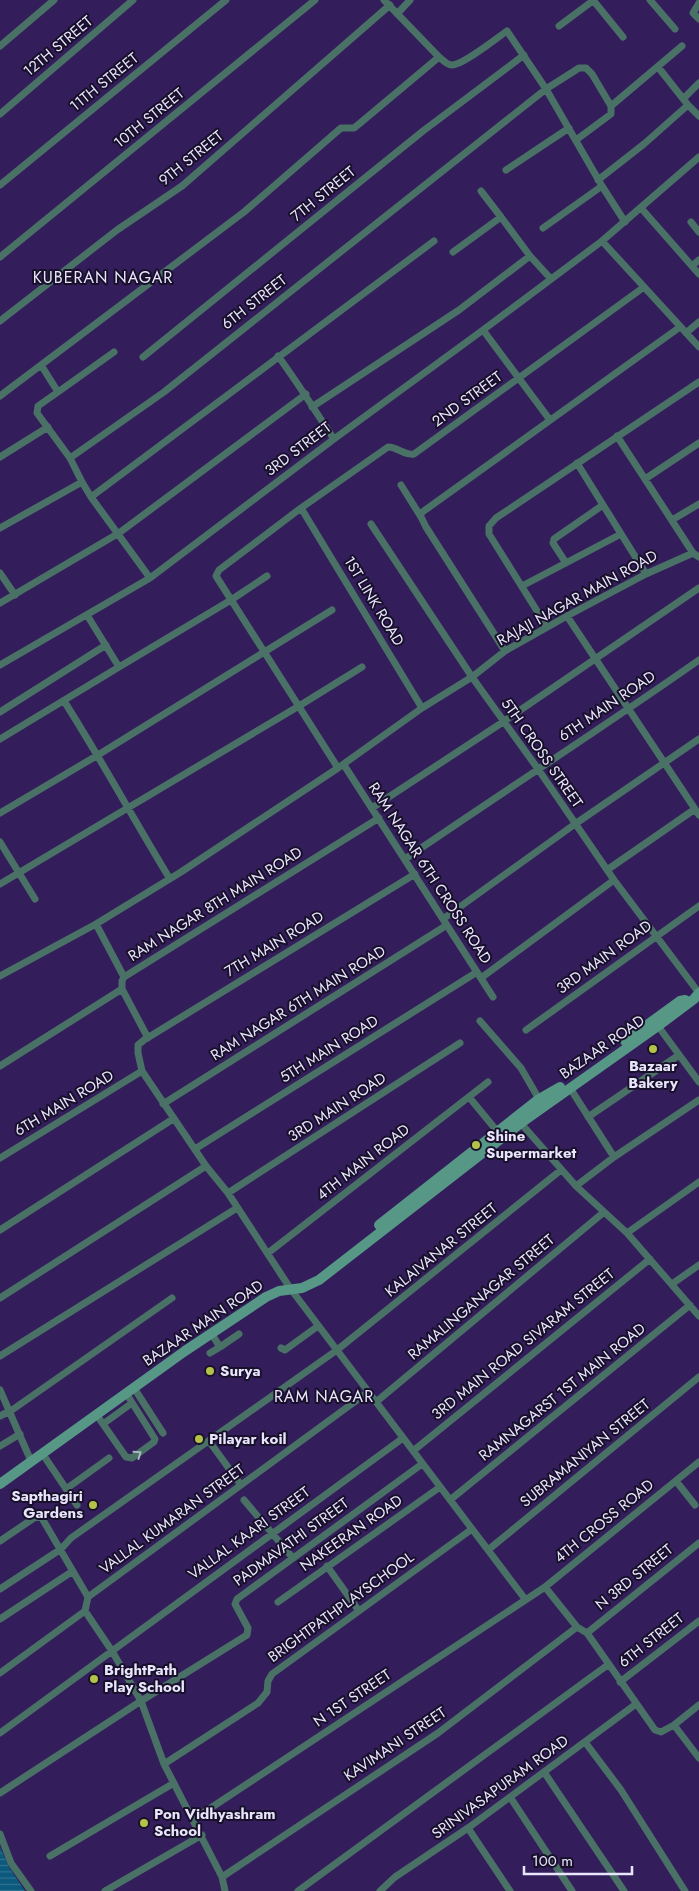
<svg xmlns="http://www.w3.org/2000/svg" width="699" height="1891" viewBox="0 0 699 1891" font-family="Jost,sans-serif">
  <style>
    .water { fill: url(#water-rules) }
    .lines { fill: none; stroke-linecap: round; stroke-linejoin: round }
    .street { stroke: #4a7166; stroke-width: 7 }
    .secondary { stroke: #579786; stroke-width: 10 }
    .oneway { stroke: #a9b7c0 }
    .poi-dot { fill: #b4c24a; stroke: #18102a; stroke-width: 2 }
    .labels { text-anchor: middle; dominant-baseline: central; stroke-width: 4; stroke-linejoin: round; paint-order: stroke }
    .street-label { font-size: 15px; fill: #e9e5fc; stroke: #18102a }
    .poi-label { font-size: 15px; font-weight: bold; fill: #e9e5fc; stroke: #18102a; text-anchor: start }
    .neighbourhood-label { font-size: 16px; letter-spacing: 1px; fill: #e9e5fc; stroke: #18102a }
  </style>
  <defs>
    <pattern id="water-rules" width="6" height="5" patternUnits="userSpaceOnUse" patternTransform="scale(1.25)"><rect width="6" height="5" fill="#0b597d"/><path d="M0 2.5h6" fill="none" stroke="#2f7190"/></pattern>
  </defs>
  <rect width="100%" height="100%" fill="#331e5b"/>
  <path class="water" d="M0,1847L9,1867L25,1891H0Z"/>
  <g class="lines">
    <path class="street" d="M384,0L439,57C443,60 447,65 452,65C463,65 497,38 507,31L546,89L602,186L625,222
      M593,0L623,37
      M650,0L675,29
      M699,3L693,13L699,19
      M397,14L410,0
      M559,26L594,0
      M0,46L54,0
      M658,67L688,105L699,116
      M684,98L699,83
      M0,114L133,0
      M576,140L611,114V106L682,46
      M506,170L569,128
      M598,180L644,144L688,105
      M0,185L226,0
      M481,191L501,217
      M641,208L699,274
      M691,222L699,232
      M543,228L602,186
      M602,241L699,347
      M453,252L501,217L530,256L551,279
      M0,257L315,0
      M692,266L699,260
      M644,287L414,454C404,456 398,447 388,447L301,508L219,570L216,576L338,768L422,708L472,677L505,651L567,616L646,574L693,553L699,557
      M0,321L117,230L182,186L390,5
      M483,330L550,420
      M686,333L699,322
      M278,356C298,383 315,411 334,439
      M143,357L423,131L524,55
      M41,365L58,392L38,406L37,413L70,458
      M58,392L114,352
      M0,396L244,212L341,128H354L359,124L439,57
      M312,407L459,310L530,256
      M617,436L693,553
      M0,457L48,427
      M577,463L646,574
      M645,479L699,443
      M82,482L91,497L434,241
      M401,485L421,517
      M91,497L150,578
      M301,508L422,708
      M672,520L699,504
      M371,524L472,677L538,769L614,880L699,993
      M0,528L82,482L70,458L164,392L546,89L579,68H586L592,74L611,106
      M566,563L553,543L554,539L603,505
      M0,573L15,595
      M522,586L621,534
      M0,603L119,533L306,394
      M87,615L119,667L231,600L267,576
      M567,616L699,815
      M547,627L489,534V526L496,518L699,382
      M505,651L426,527L421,517V513L680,327
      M0,665L150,578L334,439L483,330L602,241L699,157
      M64,701C101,759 134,820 170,879
      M0,712L106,645
      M0,739L119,667
      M344,765L493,997
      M372,808L503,722L699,588
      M0,813L98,755L332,610
      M0,842L35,899
      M405,859C503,792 602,728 699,660
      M607,870L695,809
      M415,874L144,1040L138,1045V1053L142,1071L206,1166L228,1193L290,1288L525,1599
      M0,884L299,706L362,667
      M443,919L575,824L699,739
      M96,924L181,872L338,768
      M0,976L96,924L124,977
      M481,978L614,880
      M480,1021L521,1068L539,1099
      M658,1026L699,1082
      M526,1030L699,906
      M148,1038L122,989V981L124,977L379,818
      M0,1066L122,989
      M570,1088L614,1157
      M469,1097L497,1131
      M163,1104L447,925
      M588,1117L679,1055
      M518,1120L576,1186L627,1233L699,1316
      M195,1149L477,972
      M0,1158L142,1071
      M576,1186L614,1157L699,1100
      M228,1193L460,1043
      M0,1230L173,1119
      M627,1233L699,1182
      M268,1253L488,1082
      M672,1284L699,1265
      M0,1298L206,1166
      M220,1347L239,1334
      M281,1348L285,1350L318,1326
      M210,1353L220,1347L211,1333
      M0,1356L237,1208
      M134,1388L163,1433
      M0,1390L31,1461
      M376,1402L604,1212
      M96,1414L126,1457L132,1458L154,1442L155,1439L126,1393
      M0,1416L12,1410L172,1298
      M103,1424L132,1403
      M209,1441L241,1485
      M0,1446L20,1434
      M413,1451L650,1259
      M42,1453L77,1505
      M676,1481L695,1505
      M66,1489L109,1458
      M244,1500L293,1558
      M450,1500L690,1305
      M0,1541L34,1518L40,1516L43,1520L88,1597L85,1611L112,1651L141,1701L164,1764L222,1877L225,1891
      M488,1550L699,1377
      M327,1566L359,1611
      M545,1587L577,1627L587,1633L655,1730L661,1732L674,1725L699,1705
      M0,1589L61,1549L71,1538L337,1350L561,1170
      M88,1597L368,1392
      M278,1602L440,1487
      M0,1619L73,1571
      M587,1633L699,1543
      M0,1673L85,1611
      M620,1682L699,1621
      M674,1725L699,1758
      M0,1733L403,1438
      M585,1742L621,1790L685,1891
      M164,1764L258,1703L267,1692L268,1681L272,1674L472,1529
      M544,1772L624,1891
      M0,1793L141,1701L247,1635L248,1628L235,1604L237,1599L422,1464
      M510,1797L572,1891
      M194,1819L545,1587L699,1462
      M468,1828L510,1891
      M0,1834L11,1863L31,1891
      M50,1856L174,1783
      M222,1877L438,1733L577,1627
      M105,1891L202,1835
      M298,1891L609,1664
      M380,1891L395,1877L468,1828L636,1704"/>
    <path class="secondary" d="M625,1041L680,1001L685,1000
      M379,1225L539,1099L560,1087
      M0,1484L185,1351L266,1297L279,1291L302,1288L319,1280L521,1123L658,1026L694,999L699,993"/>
  </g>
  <defs><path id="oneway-chevron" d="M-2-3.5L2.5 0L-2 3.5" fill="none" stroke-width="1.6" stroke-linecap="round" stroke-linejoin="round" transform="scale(1.25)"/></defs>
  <use class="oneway" href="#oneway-chevron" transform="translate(138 1454) rotate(-35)"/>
  <g class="poi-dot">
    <circle cx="653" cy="1049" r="5"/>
    <circle cx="476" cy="1145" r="5"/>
    <circle cx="210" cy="1371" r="5"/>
    <circle cx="199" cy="1439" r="5"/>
    <circle cx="93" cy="1505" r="5"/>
    <circle cx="94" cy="1679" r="5"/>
    <circle cx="144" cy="1823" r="5"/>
  </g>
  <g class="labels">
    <g class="street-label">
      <text transform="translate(58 46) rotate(-40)">12TH STREET</text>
      <text transform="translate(104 82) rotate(-39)">11TH STREET</text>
      <text transform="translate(149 118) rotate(-39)">10TH STREET</text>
      <text transform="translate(191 158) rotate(-39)">9TH STREET</text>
      <text transform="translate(323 194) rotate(-39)">7TH STREET</text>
      <text transform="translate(254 302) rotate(-38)">6TH STREET</text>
      <text transform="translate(467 399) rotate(-36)">2ND STREET</text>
      <text transform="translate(298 449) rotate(-37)">3RD STREET</text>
      <text transform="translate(577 598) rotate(-29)">RAJAJI NAGAR MAIN ROAD</text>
      <text transform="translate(374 601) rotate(59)">1ST LINK ROAD</text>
      <text transform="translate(607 706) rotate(-34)">6TH MAIN ROAD</text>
      <text transform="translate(542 753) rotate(55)">5TH CROSS STREET</text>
      <text transform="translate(430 873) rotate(57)">RAM NAGAR 6TH CROSS ROAD</text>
      <text transform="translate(215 904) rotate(-32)">RAM NAGAR 8TH MAIN ROAD</text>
      <text transform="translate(274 944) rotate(-31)">7TH MAIN ROAD</text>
      <text transform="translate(604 957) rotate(-36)">3RD MAIN ROAD</text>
      <text transform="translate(298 1003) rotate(-32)">RAM NAGAR 6TH MAIN ROAD</text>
      <text transform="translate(602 1047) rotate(-35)">BAZAAR ROAD</text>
      <text transform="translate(329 1049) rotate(-32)">5TH MAIN ROAD</text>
      <text transform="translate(64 1103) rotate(-31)">6TH MAIN ROAD</text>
      <text transform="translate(337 1107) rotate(-33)">3RD MAIN ROAD</text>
      <text transform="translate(363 1162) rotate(-38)">4TH MAIN ROAD</text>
      <text transform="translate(441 1250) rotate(-39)">KALAIVANAR STREET</text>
      <text transform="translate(481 1297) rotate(-40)">RAMALINGANAGAR STREET</text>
      <text transform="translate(203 1323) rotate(-34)">BAZAAR MAIN ROAD</text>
      <text transform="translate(523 1344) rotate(-39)">3RD MAIN ROAD SIVARAM STREET</text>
      <text transform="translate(562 1392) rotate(-39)">RAMNAGARST 1ST MAIN ROAD</text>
      <text transform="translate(585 1453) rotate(-39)">SUBRAMANIYAN STREET</text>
      <text transform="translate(172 1519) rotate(-36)">VALLAL KUMARAN STREET</text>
      <text transform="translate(604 1521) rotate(-39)">4TH CROSS ROAD</text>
      <text transform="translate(249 1533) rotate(-36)">VALLAL KAARI STREET</text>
      <text transform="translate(351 1533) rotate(-35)">NAKEERAN ROAD</text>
      <text transform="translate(291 1542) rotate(-36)">PADMAVATHI STREET</text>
      <text transform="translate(634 1577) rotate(-39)">N 3RD STREET</text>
      <text transform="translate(341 1607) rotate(-36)">BRIGHTPATHPLAYSCHOOL</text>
      <text transform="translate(651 1640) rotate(-38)">6TH STREET</text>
      <text transform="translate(352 1698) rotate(-34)">N 1ST STREET</text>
      <text transform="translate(395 1744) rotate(-34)">KAVIMANI STREET</text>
      <text transform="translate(500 1787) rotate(-36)">SRINIVASAPURAM ROAD</text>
    </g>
    <g class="poi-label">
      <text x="653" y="1066" text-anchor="middle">Bazaar<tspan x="653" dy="17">Bakery</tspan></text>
      <text x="486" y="1136">Shine<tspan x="486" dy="17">Supermarket</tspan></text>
      <text x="220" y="1371">Surya</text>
      <text x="209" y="1439">Pilayar koil</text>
      <text x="83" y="1496" text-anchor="end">Sapthagiri<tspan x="83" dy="17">Gardens</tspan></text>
      <text x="104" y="1670">BrightPath<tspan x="104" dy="17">Play School</tspan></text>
      <text x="154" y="1814">Pon Vidhyashram<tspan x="154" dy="17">School</tspan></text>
    </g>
    <g class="neighbourhood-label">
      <text x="103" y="277">KUBERAN NAGAR</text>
      <text x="324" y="1396">RAM NAGAR</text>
    </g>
  </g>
  <path d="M524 1866v8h108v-8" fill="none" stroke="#e9e5fc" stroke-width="2.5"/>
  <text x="532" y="1866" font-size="15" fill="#e9e5fc" stroke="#18102a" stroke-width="4" paint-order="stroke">100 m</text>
</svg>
